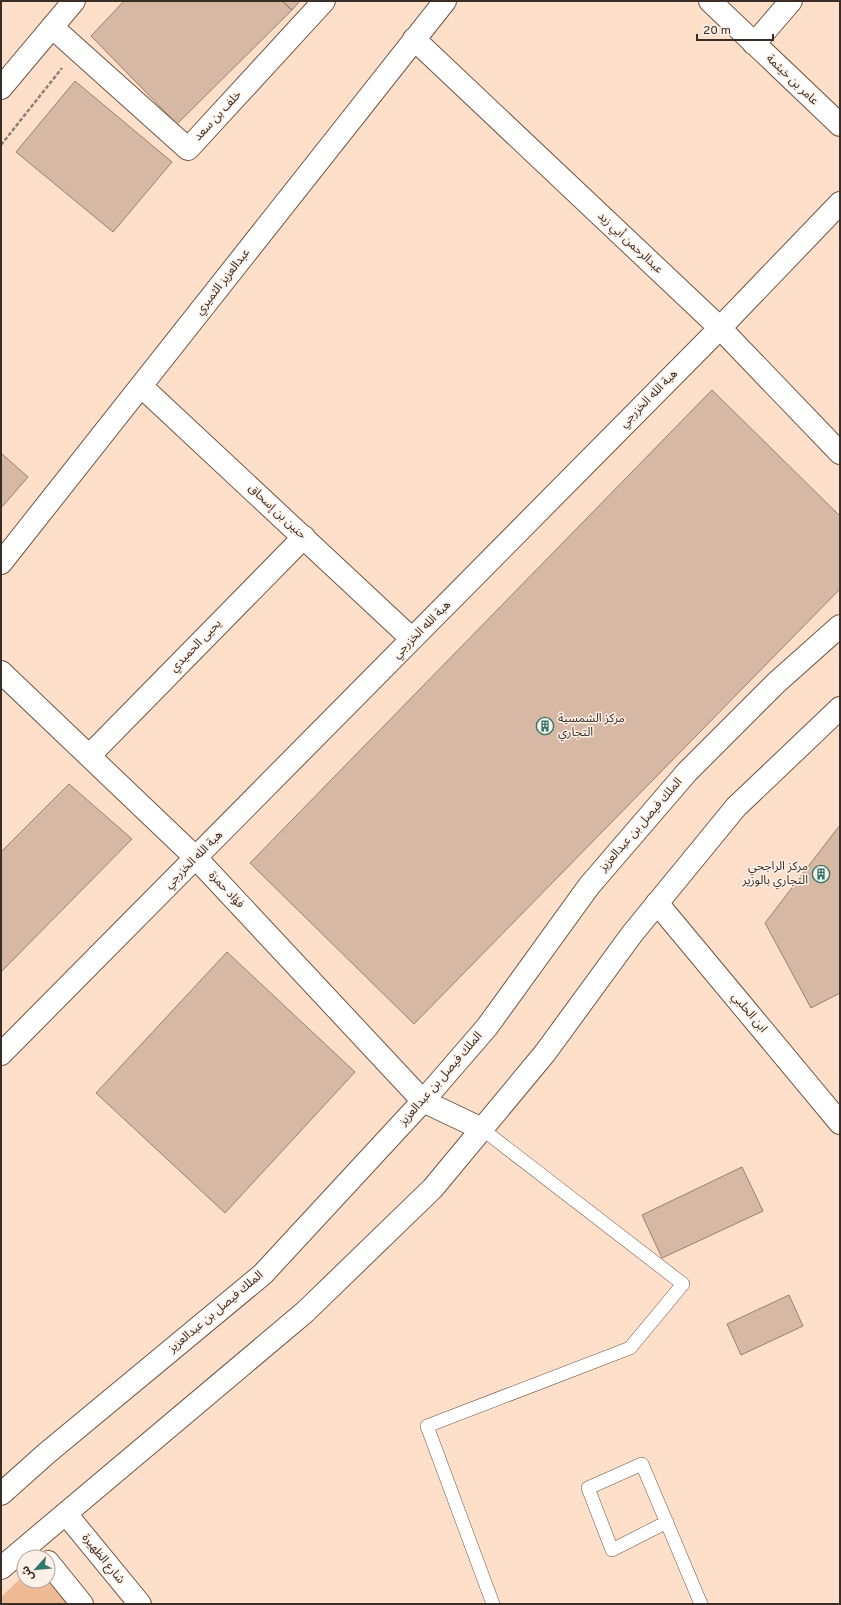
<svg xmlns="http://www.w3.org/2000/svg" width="841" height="1605" viewBox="0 0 841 1605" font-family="Overpass,'Noto Sans Arabic',sans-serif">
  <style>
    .green { fill: #eeba96 }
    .building { fill: #d6b8a4; stroke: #9c806c }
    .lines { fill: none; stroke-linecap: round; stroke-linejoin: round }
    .lane-casing { stroke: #705643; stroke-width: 14 }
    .street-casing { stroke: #705643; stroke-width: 24 }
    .secondary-casing { stroke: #705643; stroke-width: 24 }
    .primary-casing { stroke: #705643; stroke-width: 24 }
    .path { stroke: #937e70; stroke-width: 2.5; stroke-dasharray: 4 2; stroke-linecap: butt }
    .lane { stroke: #fff; stroke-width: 13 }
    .street { stroke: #fff; stroke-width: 22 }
    .secondary { stroke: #fff; stroke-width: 22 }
    .primary { stroke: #fff; stroke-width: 22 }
    .labels { text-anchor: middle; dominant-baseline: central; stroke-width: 3; stroke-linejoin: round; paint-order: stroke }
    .street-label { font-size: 12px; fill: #392d25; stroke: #fdf0e8 }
    .poi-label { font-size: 12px; fill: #392d25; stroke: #fdf0e8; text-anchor: start }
  </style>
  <rect width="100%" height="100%" fill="#fedfca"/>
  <path class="green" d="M48,1565L80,1604H1V1597L24,1575V1581H48Z"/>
  <path class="building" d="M124,1H282L292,10L177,124L91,36Z
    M282,1H300L292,10Z
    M75,81L172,162L113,232L16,152Z
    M712,390L840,516V589L414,1024L250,863Z
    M1,453L28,477L1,508Z
    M69,784L132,839L1,972V852Z
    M840,825V993L811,1008L765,923Z
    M227,952L355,1072L225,1213L96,1093Z
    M742,1167L763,1211L662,1258L642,1215Z
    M789,1295L803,1326L741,1355L727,1324Z"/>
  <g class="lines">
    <defs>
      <path id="lane" d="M482,1129L683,1284L630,1348L427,1426L493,1604
        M667,1522L612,1550L588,1488L642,1464L701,1604"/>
      <path id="street" d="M710,1L840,125
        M52,27L188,149L324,1
        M414,39L720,328L840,453
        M754,44L791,1
        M141,386L412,639
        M1,563L445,1
        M1,672L196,858L423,1101
        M89,756L304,537
        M657,903L840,1123
        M1,1054L720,328L840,203"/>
      <path id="secondary" d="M423,1101L482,1129
        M1,1494L47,1453L263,1274L423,1101L487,1027L589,886L687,772L776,683L840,626
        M66,1514L140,1604
        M48,1562L82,1604
        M1,1568L305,1312L433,1188L545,1053L632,934L736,807L840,708"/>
      <path id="primary" d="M1,88L74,1"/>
    </defs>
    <use href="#lane" class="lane-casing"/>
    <use href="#street" class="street-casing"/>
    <use href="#secondary" class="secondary-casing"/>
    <use href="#primary" class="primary-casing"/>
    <path class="path" d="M1,145L62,68"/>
    <use href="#lane" class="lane"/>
    <use href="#street" class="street"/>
    <use href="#secondary" class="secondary"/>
    <use href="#primary" class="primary"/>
  </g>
  <defs>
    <symbol id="building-ring" viewBox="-11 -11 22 22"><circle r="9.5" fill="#fdf0e8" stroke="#33786d" stroke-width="1.5"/><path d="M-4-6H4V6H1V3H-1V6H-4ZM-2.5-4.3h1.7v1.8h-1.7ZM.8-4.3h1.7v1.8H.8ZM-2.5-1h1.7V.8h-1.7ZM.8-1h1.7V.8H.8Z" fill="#33786d"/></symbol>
  </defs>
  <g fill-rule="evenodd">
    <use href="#building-ring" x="535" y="716" width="20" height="20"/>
    <use href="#building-ring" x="811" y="864" width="20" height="20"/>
  </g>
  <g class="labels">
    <g class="street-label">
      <text transform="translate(792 80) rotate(44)">عامر بن خيثمة</text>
      <text transform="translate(218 116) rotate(-47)">خلف بن سعد</text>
      <text transform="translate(630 243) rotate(43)">عبدالرحمن أبي زيد</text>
      <text transform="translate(223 282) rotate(-52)">عبدالعزيز الثميري</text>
      <text transform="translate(649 399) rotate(-45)">هبة الله الخزرجي</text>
      <text transform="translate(277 512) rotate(43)">حنين بن إسحاق</text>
      <text transform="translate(422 630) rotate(-45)">هبة الله الخزرجي</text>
      <text transform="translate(196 646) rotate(-46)">يحيى الحميدي</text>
      <text transform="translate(641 825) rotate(-49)">الملك فيصل بن عبدالعزيز</text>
      <text transform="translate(194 860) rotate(-45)">هبة الله الخزرجي</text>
      <text transform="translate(226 890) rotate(47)">فؤاد حمزة</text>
      <text transform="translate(749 1013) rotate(50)">ابن الحلبي</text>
      <text transform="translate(441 1079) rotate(-49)">الملك فيصل بن عبدالعزيز</text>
      <text transform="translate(216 1312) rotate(-40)">الملك فيصل بن عبدالعزيز</text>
      <text transform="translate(103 1559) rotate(51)">شارع الظهيرة</text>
    </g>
    <g class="poi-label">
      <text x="558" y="719">مركز الشمسية<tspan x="558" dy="14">التجاري</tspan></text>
      <text x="808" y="867" text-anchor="end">مركز الراجحي<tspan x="808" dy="14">التجاري بالوزير</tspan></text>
    </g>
  </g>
  <rect width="841" height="1605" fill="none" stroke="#392d25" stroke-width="4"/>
  <g transform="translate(36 1569) rotate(243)"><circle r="19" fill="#fdf0e8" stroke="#afa29a"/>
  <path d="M0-3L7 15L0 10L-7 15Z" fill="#33786d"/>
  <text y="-6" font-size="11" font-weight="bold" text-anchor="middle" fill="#392d25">ش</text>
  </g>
  <path d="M697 34v6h76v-6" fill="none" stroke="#392d25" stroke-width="2"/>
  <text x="703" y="34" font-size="12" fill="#392d25" stroke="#fdf0e8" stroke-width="3" paint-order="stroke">20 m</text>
</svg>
